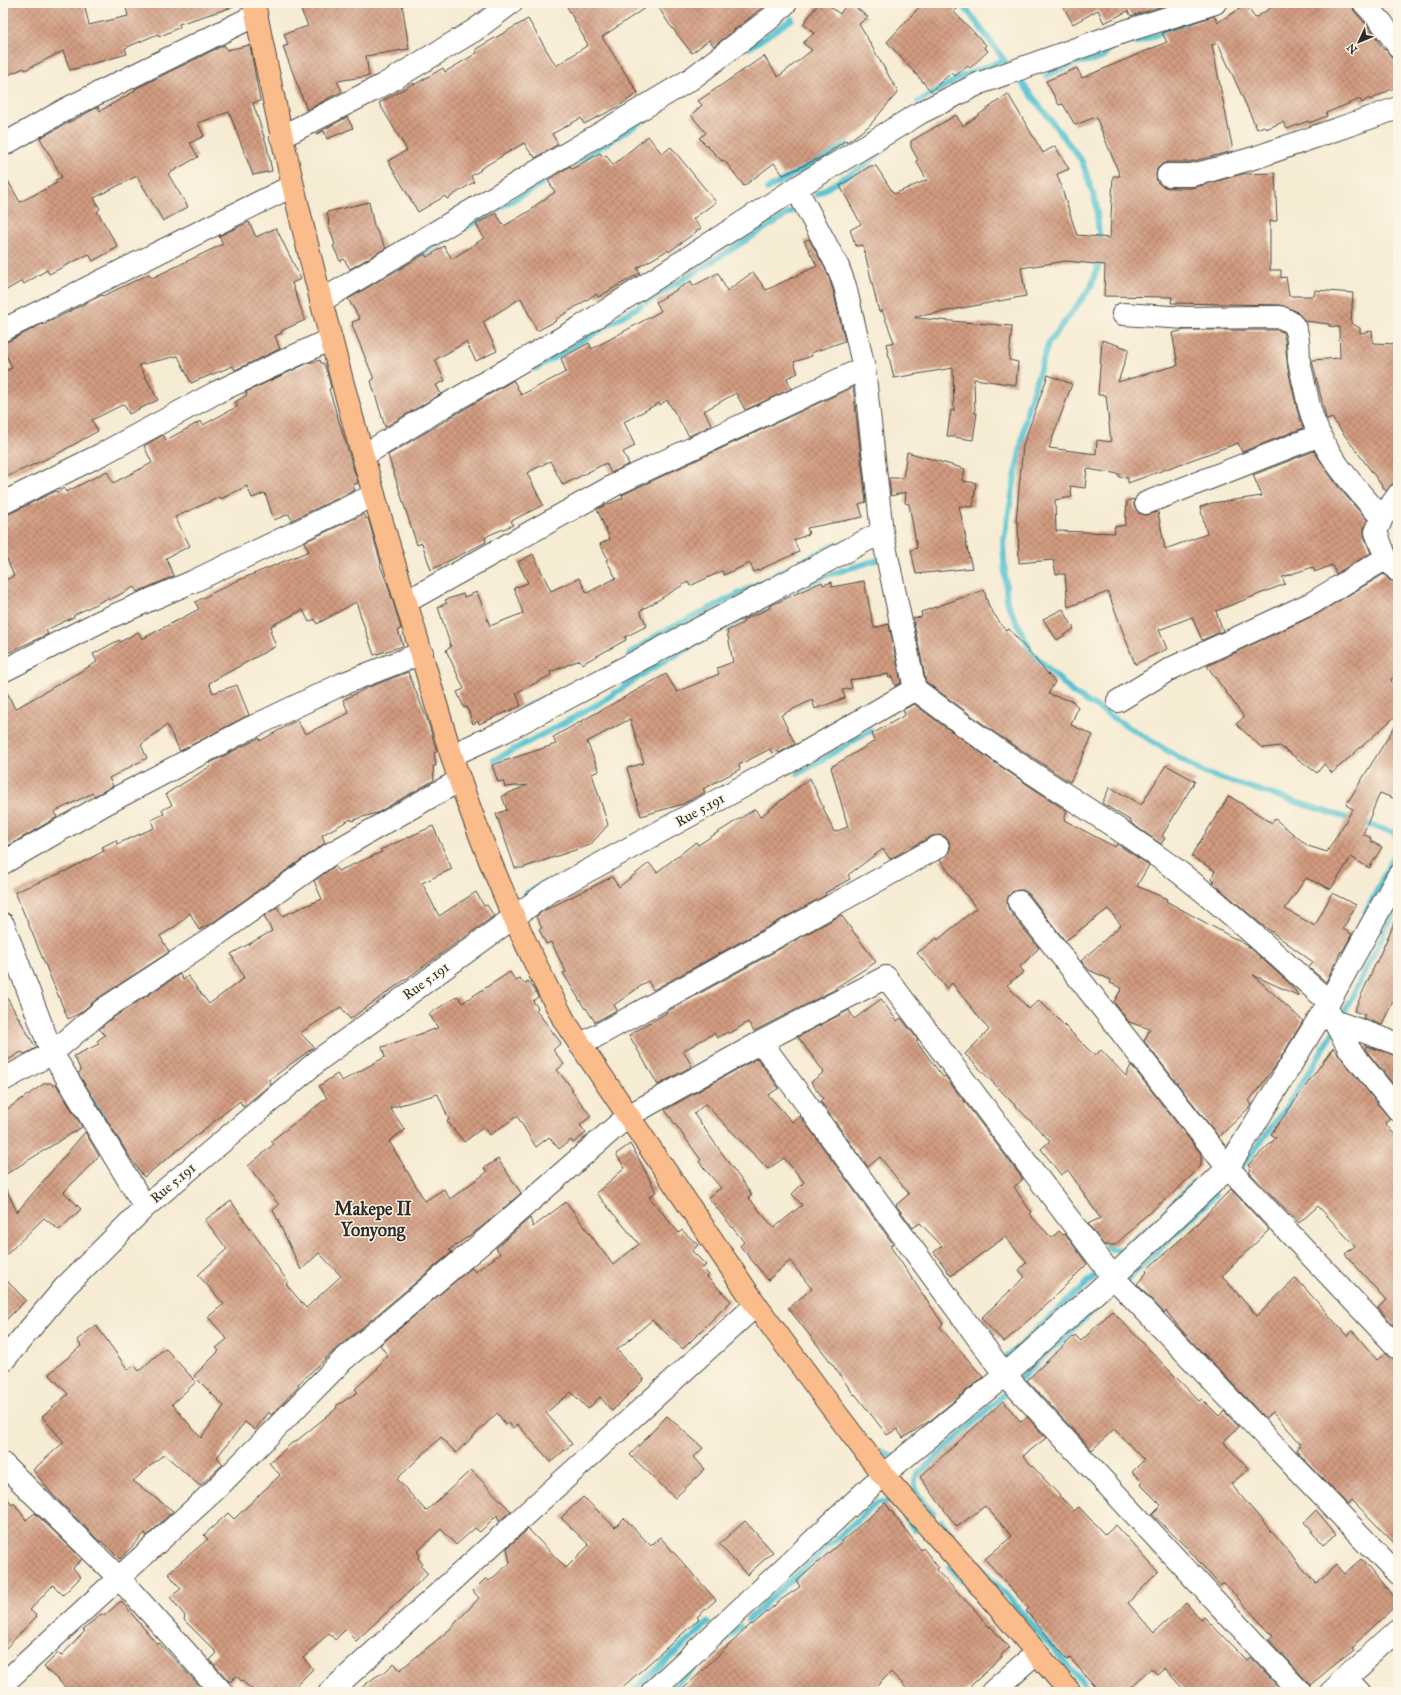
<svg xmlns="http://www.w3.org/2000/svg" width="1401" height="1695" viewBox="0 0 1401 1695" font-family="'IM FELL Great Primer',serif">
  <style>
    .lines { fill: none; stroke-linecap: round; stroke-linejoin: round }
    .stream { stroke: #57c3d1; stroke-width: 6 }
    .building { fill: url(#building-cross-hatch); fill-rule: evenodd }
    .minor-casing { stroke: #494844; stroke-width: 24 }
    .major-casing { stroke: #494844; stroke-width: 24 }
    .minor { stroke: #fff; stroke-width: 22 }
    .major { stroke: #fabc8b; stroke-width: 22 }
    .labels { text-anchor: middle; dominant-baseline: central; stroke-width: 3; stroke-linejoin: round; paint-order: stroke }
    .street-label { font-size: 14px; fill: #2b2b2b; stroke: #fcf5e5 }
    .district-label { font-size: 18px; font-weight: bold; fill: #2b2b2b; stroke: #fcf5e5 }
  </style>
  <defs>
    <pattern id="building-cross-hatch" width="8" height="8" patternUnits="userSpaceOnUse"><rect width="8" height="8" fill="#d19b80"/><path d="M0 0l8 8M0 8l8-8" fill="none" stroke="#aa7f69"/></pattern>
  </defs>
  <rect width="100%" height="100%" fill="#fcf5e5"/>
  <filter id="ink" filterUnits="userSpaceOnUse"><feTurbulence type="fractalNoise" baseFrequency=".025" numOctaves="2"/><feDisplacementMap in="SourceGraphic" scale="8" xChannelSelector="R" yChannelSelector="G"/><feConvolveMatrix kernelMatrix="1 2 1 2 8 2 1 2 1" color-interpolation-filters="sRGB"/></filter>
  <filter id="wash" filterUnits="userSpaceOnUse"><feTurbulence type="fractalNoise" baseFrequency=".012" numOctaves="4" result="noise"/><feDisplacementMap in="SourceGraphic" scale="16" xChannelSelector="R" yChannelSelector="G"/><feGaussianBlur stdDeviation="0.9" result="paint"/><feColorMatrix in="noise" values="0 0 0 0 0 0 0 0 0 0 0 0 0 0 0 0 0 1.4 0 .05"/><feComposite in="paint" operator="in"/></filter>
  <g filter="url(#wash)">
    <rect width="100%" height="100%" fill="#f6ebd3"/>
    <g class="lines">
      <path class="stream" d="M958,3L968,11L1010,68
        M1218,9L1235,3
        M1136,43L1186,23
        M749,48L792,19
        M1016,75L1082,161L1096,203L1100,245
        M1046,76L1075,63L1099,59L1104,56L1109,49
        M918,102L962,76L1004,60
        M560,172L651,116
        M767,189L846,145
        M817,194L865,165L886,148
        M482,218L544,182
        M418,256L477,221
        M1101,258L1091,287L1048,344L1028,407L1003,544L1007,602L1031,651L1073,693L1204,773L1398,834
        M647,302L796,209
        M535,369L641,305
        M796,589L825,576L883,558
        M722,629L785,596
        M629,654L656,636L836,544
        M524,708L543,699
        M494,760L551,730L602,702L649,670L709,637
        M798,774L870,731
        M526,893L544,883
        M1366,912L1398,848L1395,833L1397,832
        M1365,972L1398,904
        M1343,1015L1364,973
        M94,1099L119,1143
        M1219,1149H1224L1240,1129
        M1241,1167C1276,1124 1306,1079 1334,1032
        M1163,1214L1194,1182
        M1103,1240L1111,1249L1123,1250L1156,1220
        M1128,1279L1193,1217L1215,1195
        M1003,1361L1099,1272
        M1017,1382L1112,1293
        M881,1451L892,1457L896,1456
        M933,1513C924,1502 910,1491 917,1475L1005,1393
        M860,1517L878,1502H889
        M905,1517L915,1530
        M941,1521L952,1534
        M978,1563L1091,1692
        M950,1567L961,1580
        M769,1600L857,1520
        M748,1620L766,1603
        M673,1687L740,1626
        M632,1692L708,1623"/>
    </g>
    <g id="blocks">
      <path class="building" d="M3,3H84L89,25L128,16L125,3H233V7L179,24L180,27L159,37L158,34L125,48L127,54L70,70L63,51L25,70L24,68L3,77Z
        M298,3H402L409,49L366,56L369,76L337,81L342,91L307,110L283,47L288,45L284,34L308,26Z
        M565,3H652L602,37L638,93L616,108L584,124L581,118L552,134L558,144L535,158L533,154L532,155L524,143L480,169L481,170L471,176L474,182L447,199L445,196L418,212L388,161L407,150L379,103L414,83V85L443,68L445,72L477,53L476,49L528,19L556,66L588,45Z
        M656,3H768L714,46L709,40L692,53L669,24Z
        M819,3H825L840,14L847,3H850L868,17L859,24L898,92L869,126L847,142L846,140L824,156L783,175L774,163L744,186L724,160L722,161L699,138L706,133L691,115L702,105L698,101L764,56L778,77L812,50L803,43L814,33L803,24Z
        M923,3H963L954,12L986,45L984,47L988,51L970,68L968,66L955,76L952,72L931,91L887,42Z
        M1061,3H1173L1131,16L1128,11L1104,23L1098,10L1073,24Z
        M1278,3H1352L1354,11L1372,31L1384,50L1385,49L1392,57L1398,58V86L1370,100L1369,98L1362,103L1360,99L1326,113L1327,116L1309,123L1308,121L1287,129L1283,122L1266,129L1264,126L1257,129L1218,43L1212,45L1233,151L1190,162H1168L1162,164L1157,169L1156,175L1157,182L1162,186L1168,188H1192L1242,174L1275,173L1277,221H1270V270H1281V278L1286,277L1289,296H1314L1315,290L1353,293L1351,323L1360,328V333L1372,331L1373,343L1398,344V483L1392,484L1386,491L1332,418L1327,420L1326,418L1312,360L1340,358L1339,327L1329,326V324L1305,321L1296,311L1280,305L1171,303L1172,297L1104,296L1105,265L1066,261L1021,268L1026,296L915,317V318L1012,326L1009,360L1018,362L1016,385L974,379L975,413H977L973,440L947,436L951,410L954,411L953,368L894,378L886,344L894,342L882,310L879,312L863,245L856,246L850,230L861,224L840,186L870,166H876L894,194L927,180L916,161L918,160L911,147V141L956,115L963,126L1008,94L1043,153L1055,146L1069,169L1057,174L1077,235L1110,238L1113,176H1120L1096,117L1075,125L1063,104L1059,105L1046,81L1077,68L1082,78L1167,42L1162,33L1214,16L1218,22L1246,5L1255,18Z
        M224,45L227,50L250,45L260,101L253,103L267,146L272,171L253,175L229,112L198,123L204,136L190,143L198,157L168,174L188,207L163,221L137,176L94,198L100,209L97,211L118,247L93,261L89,254L49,274L47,270L24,284L22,281L3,292V172L20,202L57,183L55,180L62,177L40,138L98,107L100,111L135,91V89Z
        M347,117L353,128L327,139L324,131L316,134Z
        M648,136L662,154L671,147L716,202L693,219L701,228L669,252L668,250L637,268L640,273L598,297L596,294L555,320L556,321L537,331L521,298L483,322L497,351L476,361L466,342L435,360L445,381L436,385L441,394L385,427L371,381L374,379L352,325L353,324L352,322L360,319L348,299L425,254L427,257L444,246L452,259L484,238L476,224L496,213L504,226L533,209L532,208L555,192L548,180L570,166L572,169L600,153L603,157L606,155L613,165Z
        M369,202L374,226L386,248L350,269L344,259L340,261L333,246L335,245L328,223H329L327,212Z
        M249,222L256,237L276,228L301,279L292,283L305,320L281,331L282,333L275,336L280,349L235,370L233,366L191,383L178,356L139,365L158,400L129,414L124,404L92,420L98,431L57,454L8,476L3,466V372L12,368L3,348V342L9,341L42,324L43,325L102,295L103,296L149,274L152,278L223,244L219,236Z
        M809,239L827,272L833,290L845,341L811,353L812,356L794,362L798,373L787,378L791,389L745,410L736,393L704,411L712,425L689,436L667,400L660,405L659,403L624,422L635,446L623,452L629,464L611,473L606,463L563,485L550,461L527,473L543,505L511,521L513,525L489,535L485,538L486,542L431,570L422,543L417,545L388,455L512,381H514L521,395L566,372L561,358L589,343L592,349L661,311L656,302L691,281L693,286L718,273L727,291L753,272L766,290L817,266L804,241Z
        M1185,330H1278L1283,332L1285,340L1288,369L1297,409L1303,428L1242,452L1238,443L1128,483V478L1119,477V474L1087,469L1085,488L1070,486L1072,497L1055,500L1056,531L1115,533L1114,527L1125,525L1127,501L1134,499V507L1139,513L1145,515L1158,512L1165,549L1207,534L1200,507L1212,503L1262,496L1253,475L1314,451L1339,488L1367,520L1364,528V536L1371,553L1336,574L1332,565L1315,572L1313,567L1282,577L1285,584L1216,611L1223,631L1202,640L1192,617L1159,630L1167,649L1135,664L1108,592L1068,607L1065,574H1056L1053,560L1019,563L1018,522H1016L1023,445L1048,375L1072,384L1049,448L1096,454L1097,440L1111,442L1106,395H1098L1102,340L1129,349L1118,382L1178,365L1172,333Z
        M320,360L321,363H323L327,372L331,388L329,389L358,483L353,485L355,490L292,520L289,514L274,520L265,493L252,498L247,486L221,499L220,497L175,517L190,546L166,558L174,576L137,592L134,587L109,600L108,598L74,615V617L46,630L48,634L3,655V581L14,576L3,550V515L9,514L56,491L57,492L64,488L66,492L107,471L113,483L152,463L144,446L163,435L166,440L201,421L203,425L238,406L235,402L247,395L246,392L306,364Z
        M853,387L866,502L859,504L863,517L807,528L809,534L794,540L799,552L754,572L750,563L724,575L722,571L690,586L688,582L640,611L647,626L625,637L626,640L582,664L580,660L550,672L551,675L516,693L521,706L479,724L478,721L473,724L467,707L464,708L457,692L464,689L446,650L451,647L438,607L447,603L445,600L463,594L464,597L477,592L490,626L523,613L514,588L528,583L518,562L533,554L551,591L579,578L587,593L616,578L606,560L608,559L600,544L610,539L597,509L623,498L622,495L626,493Z
        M907,452L965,469L962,481L976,483L973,507L959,506L966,539H965L972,568L916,574L911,550L917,548L909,504L905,503L906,492L891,496L889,478H903Z
        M364,514L366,519L368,518L381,564L380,565L387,583L400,625L401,629L398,630L403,646L374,655L356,602L317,624L315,619L309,622L303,610L271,626L272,630L270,631L276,646L209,683L213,693L237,685L249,715L180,751L167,725L141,745L147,758L109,778L113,786L95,796L93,793L54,812L57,817L3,849V684L15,709L97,662L93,654L119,640L120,642L138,632L142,639L157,631L199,609L195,602L234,582L309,551L304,542Z
        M1384,574L1389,580L1398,583V675L1391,679L1398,703V714L1332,773L1324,764L1317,773L1280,746L1264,748L1261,747L1236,724L1244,717L1207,666L1317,614Z
        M864,581L874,628L889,624L901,683L895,686L892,677L889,678L888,674L850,680L852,688L842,690L845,698L815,709L812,700L781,715L795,744L779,753L778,751L772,753L770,749L739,765L740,769L703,789L705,792L683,804L641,816L627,768L644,763L630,719L587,742L599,771L592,774L608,825L590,845L522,868H515L496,814L507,810L502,796L528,785L505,787L503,781L498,782L492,765L556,744L553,737L666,674L677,692L719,674L717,668L733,662L727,631L743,623V620L770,608L769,606L822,582L823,585L832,582V587Z
        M984,590L989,607L1006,631L1009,629L1055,682L1048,694L1072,701L1078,707L1071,725L1093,735L1070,782L994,732L926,682L913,618L922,617L921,612Z
        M1063,609L1074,629L1057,640L1043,619Z
        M408,672L427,719L437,752L434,753L436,766H433L434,780L377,813L359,818L352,821L351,819L322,835L325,843L212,923L199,930L190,913L176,926L160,936L169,952L97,999L80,1013L68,1019L15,892L66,871L104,851L102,847L116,840L117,844L154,828L151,820L164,814L162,810L172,805L166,794L211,766L210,763L259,738L260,741L297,720L305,734L349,713L343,700L367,688Z
        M914,704L991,760L1067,811L1064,820L1115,847L1117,844L1149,865L1137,886L1167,899L1166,901L1248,946L1289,983L1299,996L1253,975L1303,1021L1277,1064L1249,1101L1252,1105L1219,1137L1144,1041L1150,1029L1129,1022L1114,1002L1122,988L1110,983L1111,980L1089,970L1081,961L1121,925L1108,909L1065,941L1029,894L1023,890H1017L1012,892L1008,897L1007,903L1009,910L1039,948L1020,967L1024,972L1007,985L1029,1009L1039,1000L1095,1056L1101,1050L1126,1076L1131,1065L1201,1154V1166L1178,1189L1136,1224L1137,1225L1115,1245H1104L1088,1224L1100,1218L1068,1170L1061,1175L1041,1149L1050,1141L965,1054L989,1030L952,983L947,989L917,953L937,938L938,940L976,908L940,860L948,854L950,848L949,841L944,836L938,835L932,836L890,859L883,849L848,875L850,879L825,893L826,895L653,990L648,981L614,1005L617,1010L595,1022L586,1008L585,1009L563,973L566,972L551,942L546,944L539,929L542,928L536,917L543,911L612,877L619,887L649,863L657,872L696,842L698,845L755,809L760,817L810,778L834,832L848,827L831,767L875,741L872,734L905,715L903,710Z
        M1398,721V800L1380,793L1363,834L1371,838L1370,841L1382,847L1369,868L1351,857L1331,889L1306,878L1285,909L1315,926L1332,893L1356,905L1343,929L1352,934L1342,952L1341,951L1326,982L1309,968L1313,962L1261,924L1213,883L1215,881L1211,879L1215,871L1191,856L1229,796L1272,823L1275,819L1308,846L1327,852L1353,809L1346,805Z
        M1166,765L1195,781L1162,836L1165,838L1161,844L1131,823V821L1102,803L1110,787L1141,805Z
        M433,826L452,869L422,883L439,916L476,892L484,906L487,905L494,916L350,1019L341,1007L300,1033L314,1047L269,1080L271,1084L243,1107L240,1101L144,1177L129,1156L78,1073L81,1071L74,1056L99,1044L97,1041L105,1035L99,1029L111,1019L180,974L183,980L188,976L209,1004L244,978L231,954L272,931L264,916L277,907L282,916L322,899L314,881L335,866L338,871L382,852L380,850Z
        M841,915L876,962L835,988L836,989L754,1031L748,1022L729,1034L728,1032L717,1038L714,1033L683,1051L692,1066L658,1085L629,1035L666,1013V1012Z
        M1398,915V1004L1392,1002L1382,1025L1363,1018L1365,1015L1354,1011Z
        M510,972L516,981L520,978L524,984L528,981L534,989L538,997L533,1001L538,1008L536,1010L561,1043L553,1050L564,1064L557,1070L573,1089L571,1090L591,1116L580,1125L586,1133L573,1143L571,1140L559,1149L549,1137L536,1147L517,1116L490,1135L484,1127L464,1142L447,1121L449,1120L438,1094L390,1108L405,1130L389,1141L425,1201L444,1189L450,1199L487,1172L484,1168L498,1159L521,1193L482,1227L449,1250L452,1252L335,1350L298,1384L299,1386L271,1415L269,1412L255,1430L245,1422L217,1457L223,1464L200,1486L164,1454L133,1481L173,1511L147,1536L145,1533L120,1559L101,1541L100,1542L52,1494L33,1470L64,1442L42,1417L68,1394L49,1374L81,1346L77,1340L96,1325L128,1370L134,1365L139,1371L165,1348L196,1382L172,1404L201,1438L224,1406L194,1376L219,1351L216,1348L227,1339L208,1317L224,1304L198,1275L227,1249L205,1220L231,1201L288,1282L286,1284L306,1308L341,1276L319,1253L301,1270L273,1210L279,1205L248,1166L274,1144L271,1141L327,1098L319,1086L337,1074L342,1081L385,1057L382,1047L438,1028L429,1014L458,996L462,1003Z
        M3,991L36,1048L25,1054L21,1052L3,1063Z
        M881,999L897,1021L901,1018L918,1040L916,1041L943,1077L945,1076L1023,1179L1014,1187L1031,1212L1029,1214L1052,1238L1059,1231L1063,1235L1065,1234L1087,1264L1051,1300L1004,1342L981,1318L1025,1277L1019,1270L1027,1262L1005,1237L951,1276L934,1252L942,1246L920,1223L913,1228L896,1205L909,1194L880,1157L868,1167L820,1101L823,1098L811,1082L824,1072L798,1037L849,1010L854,1019Z
        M1366,1046L1398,1056V1090L1365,1049Z
        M1333,1048L1390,1119L1385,1123L1398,1139V1330L1378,1308L1386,1300L1345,1254L1355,1246L1318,1206L1299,1223L1249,1172L1251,1170L1248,1165L1276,1138L1271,1134Z
        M757,1058L779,1088L768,1095L792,1122L800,1116L893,1244L890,1246L943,1324L940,1327L983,1377L931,1420L903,1438L897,1429L887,1435L855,1394L854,1395L827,1357L788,1308L812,1289L790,1261L768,1280L740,1246L744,1242L708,1197L721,1188L699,1162L701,1160L665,1110ZM705,1104L768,1169L784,1158L804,1182L792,1194L802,1205L774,1228L748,1197L752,1195L694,1114Z
        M45,1083H51L53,1086L56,1084L82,1127L3,1176V1112Z
        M85,1132L99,1156L64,1192L81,1209L59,1230L44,1218L3,1258V1182L17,1212Z
        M630,1144L639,1159L656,1192L649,1197L679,1233L682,1230L698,1245L692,1251L706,1265L702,1268L709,1275L707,1277L731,1301L683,1349L652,1320L617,1350L644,1379L612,1411L600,1397L588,1409L571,1392L546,1413L572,1444L551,1462L517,1424L513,1428L509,1423L506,1425L497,1413L456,1453L441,1437L397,1479L426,1511L471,1470L511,1511L499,1521L497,1515L480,1532L475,1528L456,1545L441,1529L417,1552L420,1555L418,1558L422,1563L420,1565L428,1574L356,1641L345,1630L335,1640L329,1633L303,1658L313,1669L290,1692H255L236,1676L230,1682L210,1660L217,1653L184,1620L185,1616L170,1597L181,1589L168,1573L208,1539L204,1535L228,1513L234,1519L280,1475L269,1463L293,1442L294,1443L337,1408L336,1406L358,1392L355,1389L378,1368L377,1367L388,1356L380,1345L471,1268L475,1272L500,1254L496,1248L530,1218L533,1227L566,1202L613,1265L639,1244L596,1193L625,1168L616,1154Z
        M1231,1189L1269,1230L1222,1276L1257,1316L1296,1278L1347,1336L1353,1331L1377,1360L1386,1353L1394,1360H1398V1547L1352,1500L1347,1504L1300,1455L1296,1449L1301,1444L1273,1412L1265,1418L1182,1331L1166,1311L1164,1313L1137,1284L1147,1272L1146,1270L1190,1231Z
        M3,1277L26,1300L3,1323Z
        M1112,1311L1199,1401L1202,1399L1219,1416L1224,1411L1239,1427L1223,1442L1249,1469L1231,1484L1316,1584L1336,1565L1344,1574L1361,1559L1394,1598L1396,1605L1352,1647L1354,1649L1310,1685L1269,1640L1273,1636L1224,1583L1220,1586L1189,1550L1152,1514L1161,1505L1140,1484L1142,1482L1132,1472L1144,1460L1114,1429L1092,1450L1027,1380L1075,1335L1081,1341Z
        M1003,1401L1021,1422L1027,1417L1046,1438L1023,1456L1074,1511L1079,1507L1105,1535L1116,1525L1158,1572L1128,1603L1154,1633L1186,1603L1201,1619L1204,1617L1246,1660L1250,1657L1283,1692H1186L1164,1668L1157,1674L1151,1668L1126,1692H1100L1070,1658L1068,1660L1026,1611L1029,1609L985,1559L1012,1536L985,1506L957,1527L920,1477Z
        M667,1416L703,1448L694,1457L705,1469L675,1498L630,1455Z
        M3,1493L12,1505L14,1503L26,1520L35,1513L82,1559L73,1568L81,1577L63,1595L53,1585L30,1610L37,1616L3,1651Z
        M583,1497L615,1527L624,1518L651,1546L660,1537L716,1600L697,1617L699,1619L617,1692H356L375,1677L385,1672L394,1663L400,1670L448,1631L479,1598L473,1591L486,1578L489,1581L510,1563L507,1548L528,1529L566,1568L589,1545L561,1518Z
        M885,1503L921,1550L923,1548L938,1567L936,1570L974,1609L989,1627L990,1626L1009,1648L1001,1655L1002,1657L964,1692H910L891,1672L871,1692H680L751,1624L752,1625L782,1599L800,1587L797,1581Z
        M1316,1510L1336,1534L1323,1544L1304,1522Z
        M745,1521L773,1552L747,1575L719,1544Z
        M121,1601L157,1644L159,1643L205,1692H71L44,1667L58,1653L61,1656L85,1631L83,1630L101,1614L104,1616Z"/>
    </g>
  </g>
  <g filter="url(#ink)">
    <use href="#blocks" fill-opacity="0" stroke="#494844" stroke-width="1"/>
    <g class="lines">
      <defs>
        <path id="minor" d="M1364,3L1382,23L1398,46
          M281,137L385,84L475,30L511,3
          M3,145L68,108L256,15
          M1168,175H1192L1212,170L1257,157L1398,108
          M796,188L838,267L845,286L864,368L882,532L915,689C942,709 969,730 998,750C1055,789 1115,825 1171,866C1227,908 1277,956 1329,1002
          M321,301L691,79L772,17L786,3
          M1123,314L1186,318L1280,317C1285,319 1290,321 1293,325C1300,335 1298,349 1299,361C1302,376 1306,391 1309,406C1320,451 1353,485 1382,518
          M3,330L292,186
          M364,455L441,408L579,328L796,188L920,113L980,83L1126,31L1215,3
          M1398,495L1382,518L1376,532L1386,558L1398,571
          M3,503L102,454L215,393L331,339
          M1146,503L1320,435
          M406,602L620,482L864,368
          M3,671L101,621L194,581L374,495
          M1118,701L1170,669L1312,603L1386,558
          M452,755L505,731L882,532
          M3,863L105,804L246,730L342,684L422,653
          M1019,902L1228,1168L1398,1348
          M3,924L52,1053L145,1207
          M1326,1007L1350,1050L1398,1110
          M1334,1021L1398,1044
          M761,1042L1005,1375L1300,1692
          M580,1045L938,847
          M3,1080L52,1053L104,1009L211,939L332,853L460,780
          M3,1361L65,1287L145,1207L320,1059L547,893L801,755L915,689
          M3,1464L119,1578L222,1692
          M1347,1678L1360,1692
          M3,1684L215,1490L343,1360L482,1243L628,1116L761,1042L886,977L1113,1277L1398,1575
          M330,1692L756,1305
          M652,1692L883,1475L1005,1375L1113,1277L1228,1168L1329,1002L1398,876
          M992,1692L1037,1652
          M1330,1692L1398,1630"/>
        <path id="major" d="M254,3C294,209 347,411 409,612C426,668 441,726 460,781C489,864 524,945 565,1022L756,1305L829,1404L883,1475L960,1562L1070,1692"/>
      </defs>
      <use href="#minor" class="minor-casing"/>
      <use href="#major" class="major-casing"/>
      <use href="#minor" class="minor"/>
      <use href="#major" class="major"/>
    </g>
  </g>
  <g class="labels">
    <g class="street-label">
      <text transform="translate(700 810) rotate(-29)">Rue 5.191</text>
      <text transform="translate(426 981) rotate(-36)">Rue 5.191</text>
      <text transform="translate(173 1183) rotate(-40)">Rue 5.191</text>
    </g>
    <g class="district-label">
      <text x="373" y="1209">Makepe II<tspan x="373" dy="21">Yonyong</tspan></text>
    </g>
  </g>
  <rect width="1401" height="1695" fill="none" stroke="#fcf5e5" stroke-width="16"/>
  <g transform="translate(1359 42) rotate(226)" stroke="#fcf5e5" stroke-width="3" paint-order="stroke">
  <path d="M0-3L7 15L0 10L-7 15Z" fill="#2b2b2b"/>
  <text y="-6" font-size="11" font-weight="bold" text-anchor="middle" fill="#2b2b2b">N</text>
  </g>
</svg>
